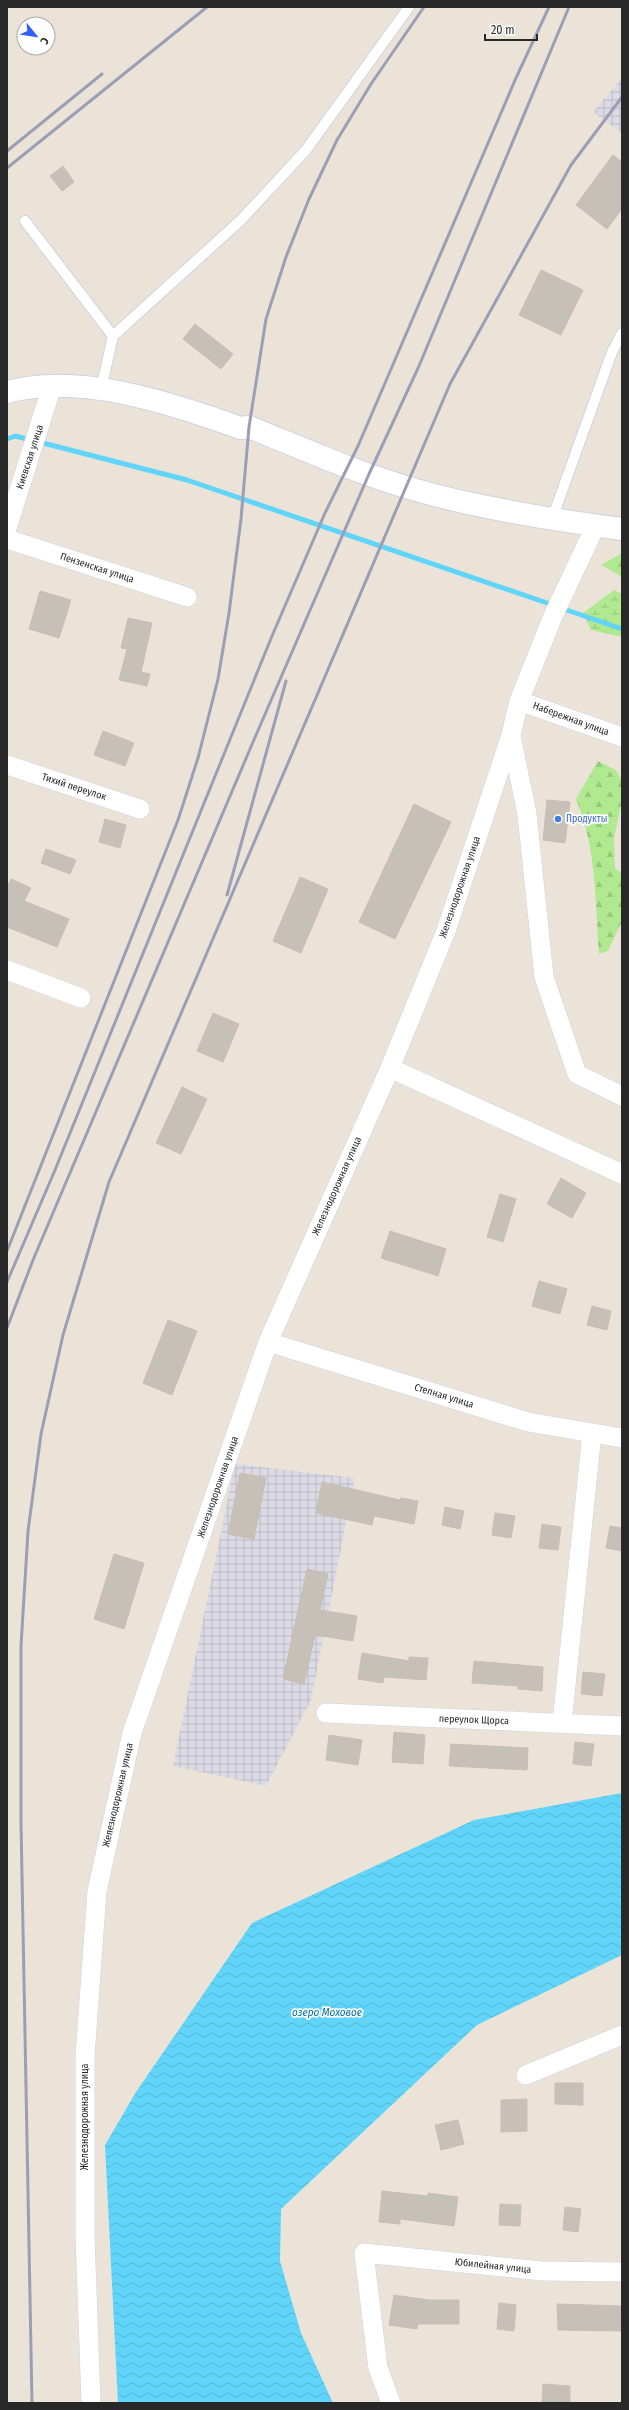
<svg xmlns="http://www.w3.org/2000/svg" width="629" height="2410" viewBox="0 0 629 2410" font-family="'Fira Sans Condensed',sans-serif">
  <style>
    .industrial { fill: url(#industrial-grid) }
    .forest { fill: url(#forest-firs) }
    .wetland { fill: url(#wetland-marsh) }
    .water { fill: url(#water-waves) }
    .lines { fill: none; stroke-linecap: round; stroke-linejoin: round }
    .stream { stroke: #61d5f9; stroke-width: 5 }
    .building { fill: #c7c0b8; stroke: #c8bfb2 }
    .lane-casing { stroke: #ced2e3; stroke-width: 12 }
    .street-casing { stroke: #ced2e3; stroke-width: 20 }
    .secondary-casing { stroke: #ced2e3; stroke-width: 24 }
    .lane { stroke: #fff; stroke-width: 10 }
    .street { stroke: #fff; stroke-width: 19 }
    .secondary { stroke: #fff; stroke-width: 22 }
    .rail { stroke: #9b9fb5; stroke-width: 3 }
    .shop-dot { fill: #3f7fe0; stroke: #fff; stroke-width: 1.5 }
    .labels { text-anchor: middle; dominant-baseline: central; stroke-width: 3.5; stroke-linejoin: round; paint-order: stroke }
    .street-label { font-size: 10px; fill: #282828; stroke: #fff }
    .shop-label { font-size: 10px; fill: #366cbe; stroke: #fff; text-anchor: start }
    .water-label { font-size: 11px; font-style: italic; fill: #0170a4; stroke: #fff }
  </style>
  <defs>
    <pattern id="industrial-grid" width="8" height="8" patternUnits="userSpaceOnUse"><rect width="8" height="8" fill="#dcdae4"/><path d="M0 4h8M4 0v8" fill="none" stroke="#bdbbc4"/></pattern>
    <pattern id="forest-firs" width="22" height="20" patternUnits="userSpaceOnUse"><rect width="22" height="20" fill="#b0e98f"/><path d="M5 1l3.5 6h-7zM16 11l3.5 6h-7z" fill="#97c87b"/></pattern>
    <pattern id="wetland-marsh" width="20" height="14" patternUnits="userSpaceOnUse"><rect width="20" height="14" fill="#b0e98f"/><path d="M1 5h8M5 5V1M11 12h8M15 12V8" fill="none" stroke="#97c87b"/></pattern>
    <pattern id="water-waves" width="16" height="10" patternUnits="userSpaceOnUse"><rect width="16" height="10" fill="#61d5f9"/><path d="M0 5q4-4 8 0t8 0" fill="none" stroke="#54b7d5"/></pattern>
  </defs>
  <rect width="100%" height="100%" fill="#ece3d8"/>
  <path class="industrial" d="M622,78V133L593,112Z
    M235,1464L355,1478L311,1700L266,1786L173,1766Z"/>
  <path class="forest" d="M622,553V577L601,565Z
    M598,761L616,770L622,780V800L614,838L615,869L622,873V921L608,951L599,954C595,902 597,849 576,799Z"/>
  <path class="wetland" d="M614,590L622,594V637L591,630L583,613Z"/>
  <path class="water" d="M622,1793V1955L477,2025L281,2209L280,2261L301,2333L333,2403H118L105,2145L136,2092L252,1923L474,1820Z"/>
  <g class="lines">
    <path class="stream" d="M7,439L15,436L31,440
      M39,442L187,480L553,605
      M561,608L622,629"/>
  </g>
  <path class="building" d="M613,155L622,162V209L607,229L576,205Z
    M63,166L74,182L62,191L50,176Z
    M541,270L583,290L561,335L519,315Z
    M195,324L233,354L221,369L183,339Z
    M40,591L71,600L59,638L29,629Z
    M128,618L152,623L141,672L150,674L147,686L119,680L127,649L121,648Z
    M103,731L134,743L125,766L94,755Z
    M547,800L570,802L565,843L543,840Z
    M414,804L451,822L395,939L359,922Z
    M105,819L126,825L120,848L99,842Z
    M46,849L76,860L70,874L41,863Z
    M300,877L328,889L301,953L273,941Z
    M11,879L31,888L24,901L69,919L57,947L7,927V888Z
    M213,1013L239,1024L223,1062L197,1051Z
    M182,1087L207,1099L181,1154L156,1143Z
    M561,1178L586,1193L572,1218L547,1204Z
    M500,1194L516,1199L503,1242L487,1237Z
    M390,1231L446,1249L438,1276L381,1258Z
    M539,1281L567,1289L560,1314L532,1306Z
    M592,1306L611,1311L607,1330L587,1325Z
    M168,1320L197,1331L172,1395L143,1383Z
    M240,1473L266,1478L254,1539L228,1534Z
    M322,1482L400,1500L401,1498L418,1501L414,1524L374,1516L372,1525L316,1513Z
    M445,1507L464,1511L460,1529L442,1525Z
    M495,1513L515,1516L511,1538L492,1535Z
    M542,1524L561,1527L558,1550L539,1548Z
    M610,1526L622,1528V1551L606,1548Z
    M114,1554L144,1563L124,1629L94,1619Z
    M307,1569L328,1574L320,1610L357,1616L353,1641L315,1635L304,1684L283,1679Z
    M362,1653L409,1661V1657L428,1658L426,1680L384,1677L383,1683L358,1679Z
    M474,1661L543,1667L542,1691L518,1689V1686L472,1683Z
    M583,1672L605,1674L602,1696L581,1694Z
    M394,1732L425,1735L423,1764L392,1762Z
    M329,1735L362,1740L358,1765L326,1760Z
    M575,1742L594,1744L591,1766L573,1764Z
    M451,1744L528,1748L527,1770L449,1766Z
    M555,2083H583V2105L555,2104Z
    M527,2099V2131L501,2132V2100Z
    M458,2120L464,2144L441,2150L435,2125Z
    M382,2191L428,2196V2193L458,2197L454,2226L400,2219V2224L379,2222Z
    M500,2204L521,2205L520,2226L499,2225Z
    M565,2207L581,2209L578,2232L563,2230Z
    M394,2295L429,2300H459V2324H418L417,2329L389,2325Z
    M499,2303L516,2305L514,2331L497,2329Z
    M557,2304L622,2306V2331L558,2330Z
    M543,2384L570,2386V2403H542Z"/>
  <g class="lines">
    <defs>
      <path id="lane" d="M25,221L113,336
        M101,389L113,336L241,220L306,150L409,7
        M552,519L612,352L622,333"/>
      <path id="street" d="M7,528L52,386
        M7,539L187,597
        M519,701L622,737
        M511,736L527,814L544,977L577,1074L622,1096
        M7,765L140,809
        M7,970L81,998
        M390,1068L622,1174
        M268,1342L528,1422L622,1438
        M326,1713L622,1726
        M562,1723L592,1433
        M526,2075L622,2035
        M91,2403L85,2235V2056L97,1891L132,1733L268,1342L390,1068L446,931L511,735L519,701L553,616L596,525
        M391,2403L378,2368L364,2253L542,2271L622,2272"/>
      <path id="secondary" d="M7,392C82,372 171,404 241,428L249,427C304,449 359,474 416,490C483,509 553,520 622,529"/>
    </defs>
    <use href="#lane" class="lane-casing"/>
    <use href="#street" class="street-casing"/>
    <use href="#secondary" class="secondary-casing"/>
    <use href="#lane" class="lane"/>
    <use href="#street" class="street"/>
    <use href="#secondary" class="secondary"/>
    <path class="rail" d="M7,151L102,74
      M7,168L207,7
      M227,895L286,681
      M7,1251L178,820L198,758L218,679L229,613L241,519L249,427L266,319L286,257L309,199L337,140L371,84L424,7
      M7,1282L55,1170L272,636L325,513L358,446L516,78L549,7
      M7,1328L33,1260L253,742L369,474L419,366L569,7
      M32,2403L21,1823V1646L28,1531L41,1434L63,1335L109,1182L450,384L571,165L622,97"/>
  </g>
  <circle class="shop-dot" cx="558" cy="819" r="4"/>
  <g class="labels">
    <g class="street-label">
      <text transform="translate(30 457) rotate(-72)">Киевская улица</text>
      <text transform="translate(97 568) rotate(18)">Пензенская улица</text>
      <text transform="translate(571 719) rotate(20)">Набережная улица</text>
      <text transform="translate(74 787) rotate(18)">Тихий переулок</text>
      <text transform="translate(460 887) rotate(-71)">Железнодорожная улица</text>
      <text transform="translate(337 1186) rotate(-66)">Железнодорожная улица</text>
      <text transform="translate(444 1396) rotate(17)">Степная улица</text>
      <text transform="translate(218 1487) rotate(-71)">Железнодорожная улица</text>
      <text transform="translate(474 1720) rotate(2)">переулок Щорса</text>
      <text transform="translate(118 1795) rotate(-77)">Железнодорожная улица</text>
      <text transform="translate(85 2117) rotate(-90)">Железнодорожная улица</text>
      <text transform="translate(493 2266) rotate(6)">Юбилейная улица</text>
    </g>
    <g class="shop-label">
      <text x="566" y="819">Продукты</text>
    </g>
    <g class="water-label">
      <text x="327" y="2012">озеро Моховое</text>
    </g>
  </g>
  <rect width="629" height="2410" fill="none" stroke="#282828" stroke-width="16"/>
  <g transform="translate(36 36) rotate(120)"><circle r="19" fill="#ffffff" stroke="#a9a9a9"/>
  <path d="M0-3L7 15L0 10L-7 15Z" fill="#335eff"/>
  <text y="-6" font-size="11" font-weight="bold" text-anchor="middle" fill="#282828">С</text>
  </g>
  <path d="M485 34v6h52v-6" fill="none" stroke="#282828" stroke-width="2"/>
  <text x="491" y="34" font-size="12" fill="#282828" stroke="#ffffff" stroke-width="3" paint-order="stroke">20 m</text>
</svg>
